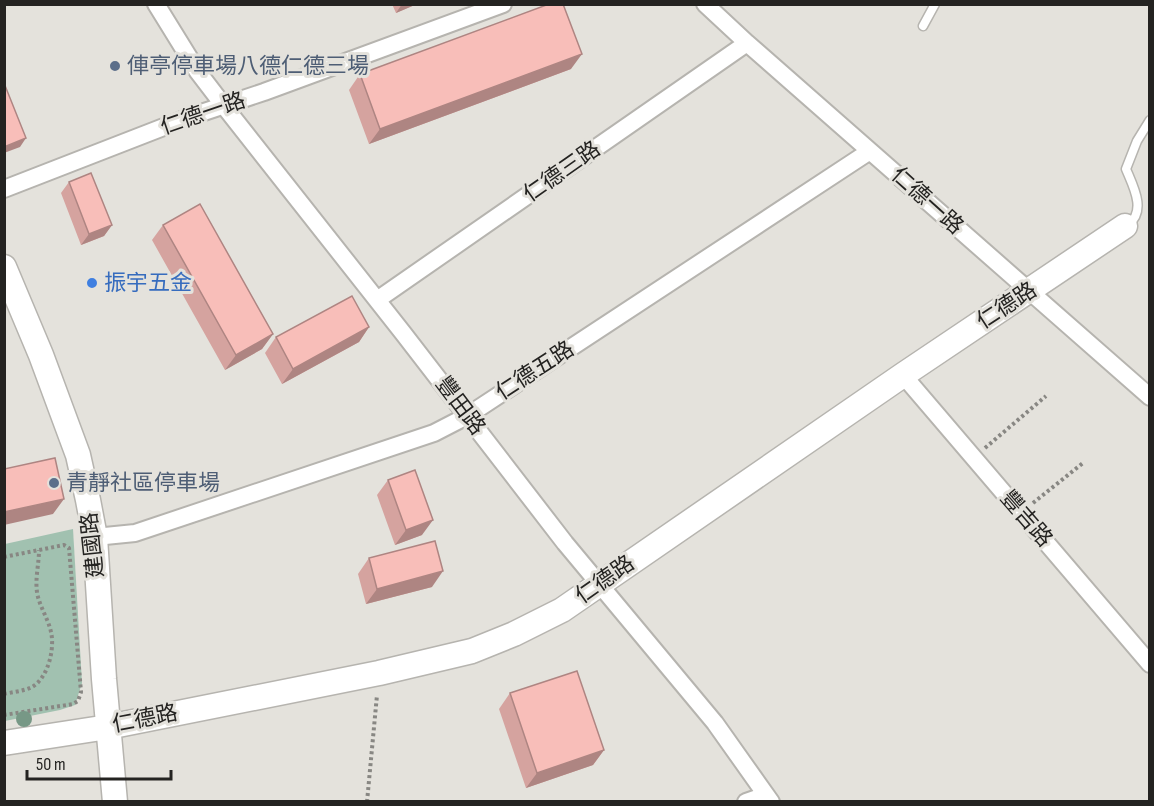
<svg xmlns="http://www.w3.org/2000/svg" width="1154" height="806" viewBox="0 0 1154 806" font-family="'Sofia Sans Condensed','Noto Sans TC',sans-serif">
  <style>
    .green { fill: #a1c1b0 }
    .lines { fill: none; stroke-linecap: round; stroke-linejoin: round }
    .lane-casing { stroke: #b6b4af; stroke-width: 11 }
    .street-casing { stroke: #b6b4af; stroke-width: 20 }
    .secondary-casing { stroke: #b6b4af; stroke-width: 27 }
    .path { stroke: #888783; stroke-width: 4; stroke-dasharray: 3 3; stroke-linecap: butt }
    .lane { stroke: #fff; stroke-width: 8 }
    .street { stroke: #fff; stroke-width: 16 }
    .secondary { stroke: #fff; stroke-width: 24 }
    .tree { fill: #779886 }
    .wall { fill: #d5a39f }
    .shaded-wall { fill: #ae8582 }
    .building { fill: #f8beb9; stroke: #ae8582; stroke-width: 1.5 }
    .service-dot { fill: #5c6f8a; stroke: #e4e2dc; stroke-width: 2 }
    .shop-dot { fill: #3f7fe0; stroke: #e4e2dc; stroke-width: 2 }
    .labels { text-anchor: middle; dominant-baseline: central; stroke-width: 6; stroke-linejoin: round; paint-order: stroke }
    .service-label { font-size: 22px; fill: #4e5e75; stroke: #e4e2dc; text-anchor: start }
    .street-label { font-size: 22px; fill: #242321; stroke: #e4e2dc }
    .shop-label { font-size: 22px; fill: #366cbe; stroke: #e4e2dc; text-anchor: start }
  </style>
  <rect width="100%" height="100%" fill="#e4e2dc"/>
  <path class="green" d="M73,529L82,683L75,705L60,710L5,721V544Z"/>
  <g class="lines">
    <defs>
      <path id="lane" d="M923,26L935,4
        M1128,225C1147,211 1133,186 1126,169L1137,141L1150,120"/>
      <path id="street" d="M156,4L198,72L224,106L403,333L565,543L715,723L771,802
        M705,4L747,43L1150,397
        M4,189L192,116L264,92L503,4
        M377,300L747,43
        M903,375L1150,664
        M95,537L135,533L434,433L467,416L870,151
        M746,802L766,795"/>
      <path id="secondary" d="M4,267L41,355L78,455L88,500L95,537L104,679L115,802
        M4,743L108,727L379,673L472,651L514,634L562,610L903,375L1125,226"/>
    </defs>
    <use href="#lane" class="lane-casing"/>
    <use href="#street" class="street-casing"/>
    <use href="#secondary" class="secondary-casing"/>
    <path class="path" d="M985,448L1046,396
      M1033,503L1083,463
      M4,557L64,545L69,548L81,692L78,701L73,704L4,715
      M4,694C13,692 24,691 32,687C48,678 55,649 51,632C48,618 39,606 37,592C35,578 39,564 39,550
      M367,802L377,695"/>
    <use href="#lane" class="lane"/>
    <use href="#street" class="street"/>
    <use href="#secondary" class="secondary"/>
  </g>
  <circle class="tree" cx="24" cy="719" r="8"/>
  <path class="wall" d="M392,4H417L396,13Z
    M571,69L369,144L349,90L360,74Z
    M69,182L112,225L104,236L81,245L61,193Z
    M163,225L273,334L262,349L225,370L152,240Z
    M369,327L359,342L282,384L265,353L276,337Z
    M388,480L422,535L395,545L377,495Z
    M369,558L432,587L366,604L358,574Z
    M510,693L604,750L593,765L526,788L499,709Z"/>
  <path class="shaded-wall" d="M402,4H417L396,13Z
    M582,54L571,69L369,144L380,129Z
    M26,138L20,147L4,153V147Z
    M112,225L104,236L81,245L89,234Z
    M369,327L359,342L282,384L293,369Z
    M273,334L262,349L225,370L236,355Z
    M64,499L53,514L4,525V512Z
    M433,520L422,535L395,545L406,530Z
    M443,571L432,587L366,604L377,589Z
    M604,750L593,765L526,788L537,773Z"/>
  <path class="building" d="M549,4H563L582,54L380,129L360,74Z
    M4,83L26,138L4,147Z
    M91,173L112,225L89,234L69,182Z
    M200,204L273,334L236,355L163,225Z
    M352,296L369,327L293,369L276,337Z
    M55,458L64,499L4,512V469Z
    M415,470L433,520L406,530L388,480Z
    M435,541L443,571L377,589L369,558Z
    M577,671L604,750L537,773L510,693Z"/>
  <g class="service-dot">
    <circle cx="115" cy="66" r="6"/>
    <circle cx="54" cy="483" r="6"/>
  </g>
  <circle class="shop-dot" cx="92" cy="283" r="6"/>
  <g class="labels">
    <g class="service-label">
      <text x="127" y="66">俥亭停車場八德仁德三場</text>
      <text x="66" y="483">青靜社區停車場</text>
    </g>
    <g class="street-label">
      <text transform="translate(203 114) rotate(-19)">仁德一路</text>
      <text transform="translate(562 172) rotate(-35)">仁德三路</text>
      <text transform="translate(927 201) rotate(42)">仁德一路</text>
      <text transform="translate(1007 306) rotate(-33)">仁德路</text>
      <text transform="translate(535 371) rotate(-33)">仁德五路</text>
      <text transform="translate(460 406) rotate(53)">豐田路</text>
      <text transform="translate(1026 519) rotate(49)">豐吉路</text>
      <text transform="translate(93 545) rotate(-96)">建國路</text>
      <text transform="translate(605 580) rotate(-35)">仁德路</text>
      <text transform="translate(145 719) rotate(-11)">仁德路</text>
    </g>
    <g class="shop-label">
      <text x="104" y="283">振宇五金</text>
    </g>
  </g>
  <rect width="1154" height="806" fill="none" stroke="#242321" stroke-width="12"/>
  <path d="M27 770v9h144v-9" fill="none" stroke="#242321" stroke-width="3"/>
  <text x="36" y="770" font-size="18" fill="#242321" stroke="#e4e2dc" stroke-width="4.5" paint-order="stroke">50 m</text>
</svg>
